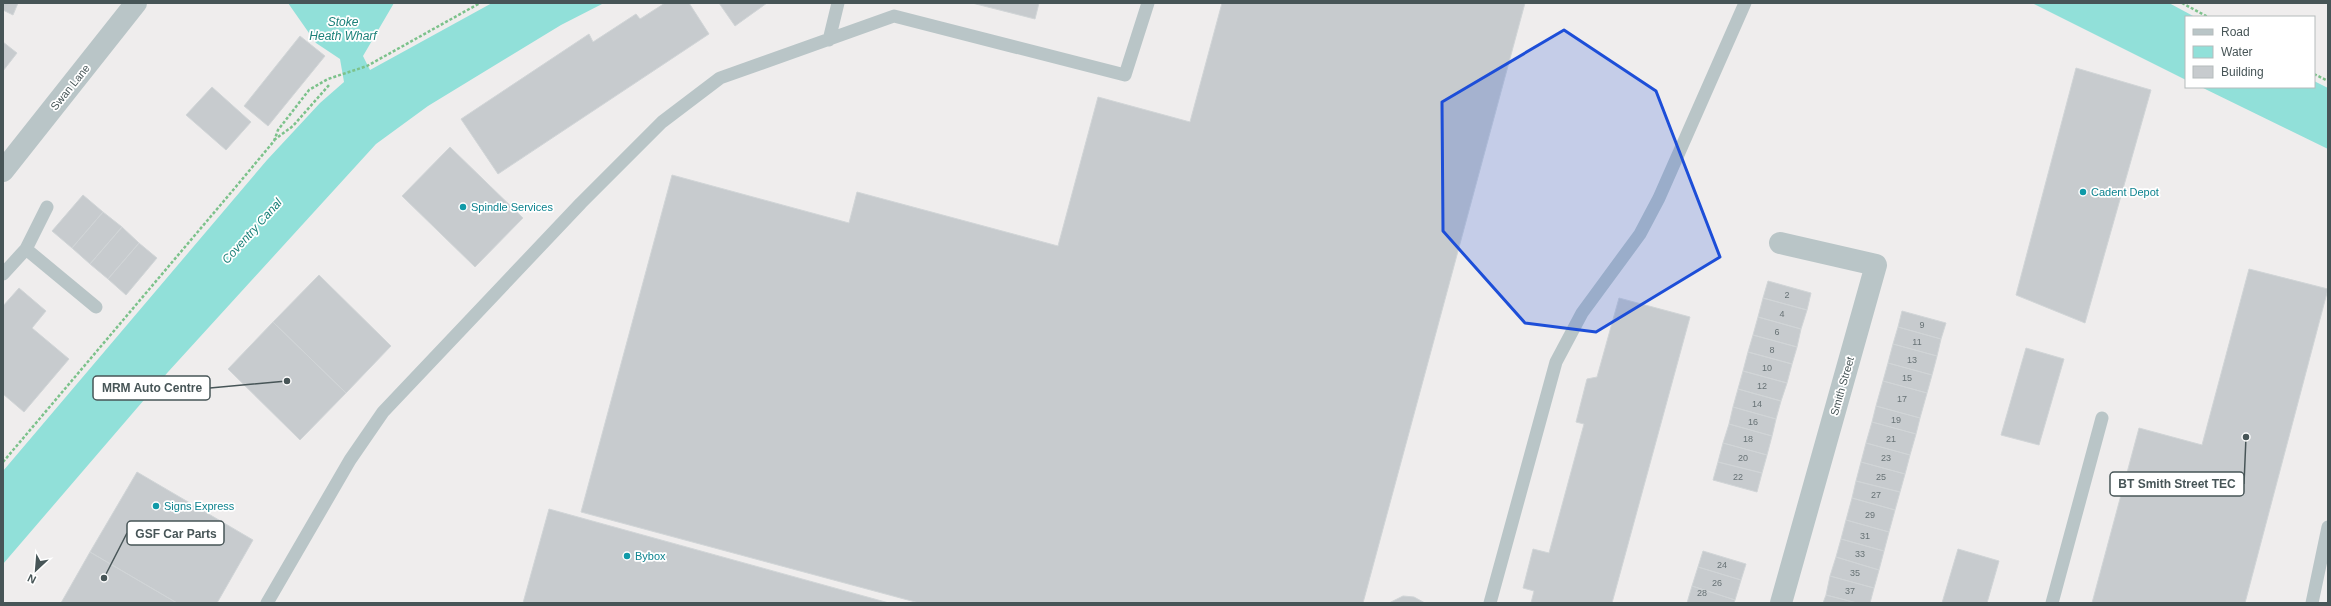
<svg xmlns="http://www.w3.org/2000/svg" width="2331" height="606" viewBox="0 0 2331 606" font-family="Helvetica,sans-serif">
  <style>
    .water { fill: #91e0d9 }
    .building { fill: #c7cbce; stroke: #d1d5d7 }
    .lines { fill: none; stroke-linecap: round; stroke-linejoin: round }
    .path { stroke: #7cc28b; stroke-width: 2.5; stroke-dasharray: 3 2; stroke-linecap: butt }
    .service { stroke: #b9c5c7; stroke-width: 13 }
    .minor { stroke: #b9c5c7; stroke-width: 22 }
    .tertiary { stroke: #b9c5c7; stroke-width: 22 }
    .marked { fill: #1d4ed8; fill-opacity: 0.2; stroke: #1d4ed8; stroke-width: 3; stroke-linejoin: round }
    .culture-dot { fill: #0f9aa8; stroke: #fff; stroke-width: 1.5 }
    .labels { text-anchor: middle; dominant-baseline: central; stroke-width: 3.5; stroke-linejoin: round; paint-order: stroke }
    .number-label { font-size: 9px; fill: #677275 }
    .street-label { font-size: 11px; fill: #475557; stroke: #fff }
    .culture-label { font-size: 11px; fill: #0d838f; stroke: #fff; text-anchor: start }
    .water-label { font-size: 12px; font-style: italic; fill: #1b8179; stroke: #fff }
    .leader { fill: none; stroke: #475557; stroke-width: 1.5 }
    .callout-dot { fill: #475557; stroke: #fff; stroke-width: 1.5 }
    .callout { fill: #fff; stroke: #475557; stroke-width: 1.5 }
    .callout-label { font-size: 12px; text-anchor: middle; font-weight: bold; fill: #475557 }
  </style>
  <rect width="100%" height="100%" fill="#efeded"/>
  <path class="water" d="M288,3H394L363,56L370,70L492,3H604L561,25L428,106L376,144L168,372L3,564V471L267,160L320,103L344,82L340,59L316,43Z
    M2032,3H2169L2195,17H2186V80Z
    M2314,81L2328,88V149L2201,87H2314Z"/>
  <path class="building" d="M3,3H18L13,15L3,10Z
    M665,3H689L709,34L498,174L461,119L589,34L593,42L636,14L640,19Z
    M719,3H767L735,26Z
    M972,3H1039L1035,19Z
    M1222,3H1525L1363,603H919L581,512L672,175L849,223L857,192L1058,246L1098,97L1190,122Z
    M300,36L325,56L268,126L244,106Z
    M3,42L17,53L3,71Z
    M2076,68L2151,90L2085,323L2016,295Z
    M212,87L251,122L226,150L186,115Z
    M450,147L523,218L475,267L402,196Z
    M83,195L103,212L72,248L52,231Z
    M103,212L122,227L90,264L72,248Z
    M122,227L139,243L108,279L90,264Z
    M139,243L157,258L126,295L108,279Z
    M2249,269L2328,289L2245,603H2092L2139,428L2202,445Z
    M319,275L391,346L346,393L273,322Z
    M1768,281L1811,293L1807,310L1763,298Z
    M19,288L46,311L32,328L69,359L24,412L3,394V306Z
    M1619,298L1690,317L1612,603H1531L1534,591L1523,588L1533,549L1549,553L1584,424L1576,422L1587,379L1597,377Z
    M1763,298L1807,310L1801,329L1758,317Z
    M1902,311L1946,323L1941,339L1898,327Z
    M1758,317L1801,329L1797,347L1753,335Z
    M273,322L346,393L300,440L228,369Z
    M1898,327L1941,339L1937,356L1893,344Z
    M1753,335L1797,347L1792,364L1748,352Z
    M1893,344L1937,356L1932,375L1888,363Z
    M2026,348L2064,359L2039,445L2001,435Z
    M1748,352L1792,364L1787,383L1743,371Z
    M1888,363L1932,375L1927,393L1883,381Z
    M1743,371L1787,383L1781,401L1738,389Z
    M1883,381L1927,393L1920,418L1876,406Z
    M1738,389L1781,401L1776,419L1733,407Z
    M1876,406L1920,418L1916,434L1872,422Z
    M1733,407L1776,419L1772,436L1729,424Z
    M1872,422L1916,434L1910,455L1866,443Z
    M1729,424L1772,436L1767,455L1723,443Z
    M1723,443L1767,455L1762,473L1718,462Z
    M1866,443L1910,455L1905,474L1861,462Z
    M1718,462L1762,473L1757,492L1713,480Z
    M1861,462L1905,474L1900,492L1856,481Z
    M137,472L253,540L217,603H177L90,552Z
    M1856,481L1900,492L1895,510L1852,498Z
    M1852,498L1895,510L1889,532L1846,520Z
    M549,509L889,603H523Z
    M1846,520L1889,532L1884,551L1841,539Z
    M1841,539L1884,551L1879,570L1836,557Z
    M1958,549L1999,561L1987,603H1942Z
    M1703,551L1746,564L1741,580L1698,567Z
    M90,552L177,603H61Z
    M1836,557L1879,570L1874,588L1830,576Z
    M1698,567L1741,580L1735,600L1692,586Z
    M1830,576L1874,588L1870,603H1857L1826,595Z
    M1692,586L1735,600L1734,603H1687Z
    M1826,595L1857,603H1823Z
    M1403,596L1414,597L1425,603H1389Z"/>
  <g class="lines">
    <path class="path" d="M2182,3L2208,17
      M2314,74L2328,81
      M274,140L293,126L330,84
      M3,462L234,189L274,141L278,130L309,90L328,79L367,66L480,3"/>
    <path class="service" d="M829,40L838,3
      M26,249L96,307
      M3,274L26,249L47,207
      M267,603L350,460L383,412L581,203L662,122L720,78L894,16L1125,75L1148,3
      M1490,603L1556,362L1582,313L1640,234L1659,198L1745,3
      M2052,603L2102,418
      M2312,603L2328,527"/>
    <path class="minor" d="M1780,243L1876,265L1781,603"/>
    <path class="tertiary" d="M3,171L136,3"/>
  </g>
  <path class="marked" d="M1564,30L1656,91L1720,257L1596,332L1525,323L1443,231L1442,102Z"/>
  <g class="culture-dot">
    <circle cx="2083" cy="192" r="4"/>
    <circle cx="463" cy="207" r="4"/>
    <circle cx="156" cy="506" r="4"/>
    <circle cx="627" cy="556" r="4"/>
  </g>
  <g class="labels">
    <g class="number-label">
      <text x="1787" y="295">2</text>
      <text x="1782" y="314">4</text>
      <text x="1922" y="325">9</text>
      <text x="1777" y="332">6</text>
      <text x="1917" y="342">11</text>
      <text x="1772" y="350">8</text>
      <text x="1912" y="360">13</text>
      <text x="1767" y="368">10</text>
      <text x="1907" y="378">15</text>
      <text x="1762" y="386">12</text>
      <text x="1902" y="399">17</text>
      <text x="1757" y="404">14</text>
      <text x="1896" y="420">19</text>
      <text x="1753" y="422">16</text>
      <text x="1748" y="439">18</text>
      <text x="1891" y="439">21</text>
      <text x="1743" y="458">20</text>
      <text x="1886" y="458">23</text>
      <text x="1738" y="477">22</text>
      <text x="1881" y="477">25</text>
      <text x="1876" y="495">27</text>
      <text x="1870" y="515">29</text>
      <text x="1865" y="536">31</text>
      <text x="1860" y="554">33</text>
      <text x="1722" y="565">24</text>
      <text x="1855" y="573">35</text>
      <text x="1717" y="583">26</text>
      <text x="1850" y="591">37</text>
      <text x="1702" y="593">28</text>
    </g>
    <g class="street-label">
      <text transform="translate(70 87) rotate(-51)">Swan Lane</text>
      <text transform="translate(1842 386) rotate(-74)">Smith Street</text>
    </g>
    <g class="culture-label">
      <text x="2091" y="192">Cadent Depot</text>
      <text x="471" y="207">Spindle Services</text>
      <text x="164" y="506">Signs Express</text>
      <text x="635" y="556">Bybox</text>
    </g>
    <g class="water-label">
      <text x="343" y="22">Stoke<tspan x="343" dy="14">Heath Wharf</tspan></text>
      <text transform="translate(252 231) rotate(-48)">Coventry Canal</text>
    </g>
  </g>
  <path class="leader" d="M287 381L210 388M2246 437L2244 484M104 578L127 533"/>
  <g class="callout-dot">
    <circle cx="287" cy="381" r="4"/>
    <circle cx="2246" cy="437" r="4"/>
    <circle cx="104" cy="578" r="4"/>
  </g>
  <g class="callout">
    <rect x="93" y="376" width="117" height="24" rx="4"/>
    <rect x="2110" y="472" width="134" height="24" rx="4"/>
    <rect x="127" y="521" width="97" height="24" rx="4"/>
  </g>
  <g class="callout-label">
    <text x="152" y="392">MRM Auto Centre</text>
    <text x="2177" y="488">BT Smith Street TEC</text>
    <text x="176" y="538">GSF Car Parts</text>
  </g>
  <rect width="2331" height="606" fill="none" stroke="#475557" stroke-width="8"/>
  <rect x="2185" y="16" width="130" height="72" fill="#ffffff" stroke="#b5bbbc"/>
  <rect x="2193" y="29" width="20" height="6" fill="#b9c5c7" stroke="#b5bbbc"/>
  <text x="2221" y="36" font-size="12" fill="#475557">Road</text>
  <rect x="2193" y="46" width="20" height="12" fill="#91e0d9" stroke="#b5bbbc"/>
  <text x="2221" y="56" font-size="12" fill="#475557">Water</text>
  <rect x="2193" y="66" width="20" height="12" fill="#c7cbce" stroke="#b5bbbc"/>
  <text x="2221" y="76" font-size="12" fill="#475557">Building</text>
  <g transform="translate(36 570) rotate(206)" stroke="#ffffff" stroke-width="3" paint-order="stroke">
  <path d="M0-3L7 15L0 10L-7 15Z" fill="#475557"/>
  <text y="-6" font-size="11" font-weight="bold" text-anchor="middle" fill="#475557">N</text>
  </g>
</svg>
